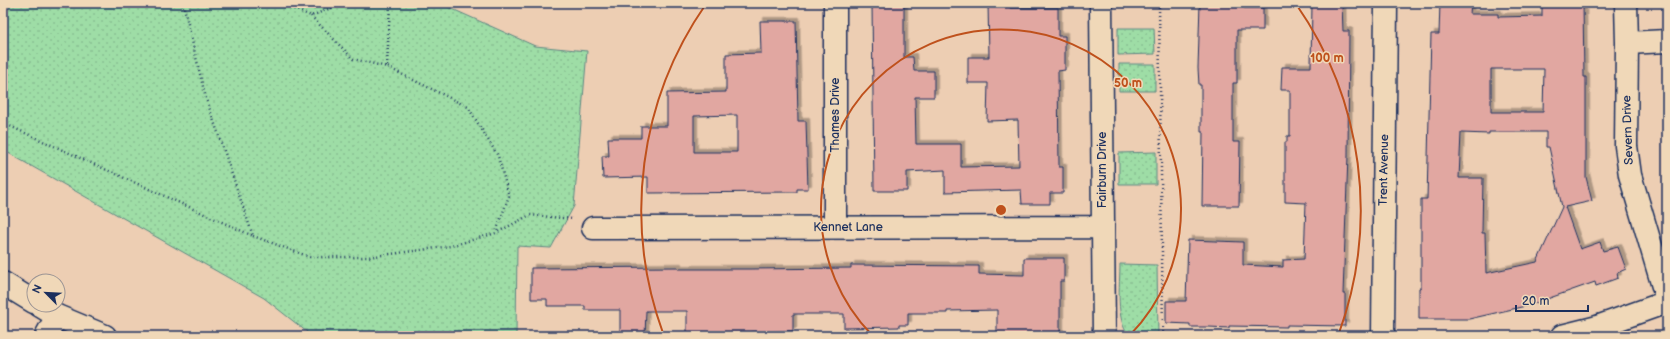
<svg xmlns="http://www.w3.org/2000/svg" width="1670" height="339" viewBox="0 0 1670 339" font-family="'Balsamiq Sans',sans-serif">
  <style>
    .grass { fill: url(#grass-dots); stroke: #5c8682 }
    .building { fill: #e1a7a1; stroke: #1b2f5e; fill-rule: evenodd; filter: url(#shadow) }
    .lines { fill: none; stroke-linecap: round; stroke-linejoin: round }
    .minor-casing { stroke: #1b2f5e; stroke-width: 25 }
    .path { stroke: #1b2f5e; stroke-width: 2.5; stroke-dasharray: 1 3; stroke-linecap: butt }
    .minor { stroke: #f0d8b8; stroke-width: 22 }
    .ring { fill: none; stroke: #bf511c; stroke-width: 2 }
    .labels { text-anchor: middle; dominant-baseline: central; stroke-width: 3; stroke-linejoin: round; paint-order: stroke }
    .street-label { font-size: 12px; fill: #1b2f5e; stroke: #f0d8b8 }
    .centre { fill: #bf511c; stroke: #f0d8b8; stroke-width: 2 }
    .ring-label { font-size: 12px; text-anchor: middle; font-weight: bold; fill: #bf511c; stroke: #f0d8b8; stroke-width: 3; stroke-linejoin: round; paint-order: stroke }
  </style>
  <defs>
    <pattern id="grass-dots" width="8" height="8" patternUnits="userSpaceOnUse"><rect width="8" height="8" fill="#9edda6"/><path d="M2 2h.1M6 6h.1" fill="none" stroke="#88be91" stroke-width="1.8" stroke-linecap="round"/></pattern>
    <filter id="shadow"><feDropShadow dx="3.5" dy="-3.5" stdDeviation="0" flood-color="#0004"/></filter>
  </defs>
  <rect width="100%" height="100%" fill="#edceb3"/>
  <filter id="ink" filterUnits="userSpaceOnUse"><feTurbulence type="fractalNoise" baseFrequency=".025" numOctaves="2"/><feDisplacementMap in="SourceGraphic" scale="8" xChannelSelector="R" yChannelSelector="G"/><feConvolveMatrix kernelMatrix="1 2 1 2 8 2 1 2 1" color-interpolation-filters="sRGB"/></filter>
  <g filter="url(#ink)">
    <path class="grass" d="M3,3H439L535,46L587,51L574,206L551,248L517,246L516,336H312L264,298L3,150Z
      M1118,28H1154L1155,54L1118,55Z
      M1119,64H1155V91H1119Z
      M1156,152V184H1119V153Z
      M1120,264L1157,265L1158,336H1129C1115,319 1120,285 1120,264Z"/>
    <path class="building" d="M872,3H904V57H913L914,71H934V97H915L916,144H961V167L1019,166L1018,120L987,121L988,83H968V57H989L988,3H1009L1010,8H1058V36H1065V70L1058,71L1059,167H1063V193H1050V204H1022L1021,190L945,192V170L907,172V191H874Z
      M1200,3H1244V8H1263V30H1237V83H1233V142H1240L1239,206H1202L1203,132H1201V85H1199L1198,68Z
      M1312,3L1342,4L1343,31H1349L1348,156L1343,294H1345V326L1287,325V327L1229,326V328L1209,327H1190V324L1166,323V301H1186L1188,240L1243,242V265L1283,267V260L1304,259L1306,203L1285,202V142H1287V136H1290V90H1281L1282,67H1311Z
      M1440,3H1471L1470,14H1498V17L1542,16V3H1583L1584,77H1586V177L1592,201L1565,207L1580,249L1600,242L1603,251L1618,247L1626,269L1617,273L1618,278L1596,286L1595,282L1530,305L1469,319H1419V288H1421V199H1427L1431,34H1439ZM1491,69H1544L1543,112H1491ZM1489,132H1546V147H1549L1562,207L1537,262L1486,273L1485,233H1482L1483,178H1459L1461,133L1489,134Z
      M760,21H796L798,121H806L808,189H797V192L648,193V177L603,178L602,156H609L608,138H641V126H667V93L726,92V54L761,53ZM737,115V152H694V116Z
      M1024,258H1064V281H1060V335L997,336V310L947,311V313H908V325H899V327L844,328V314H793V331L751,332V334H687V311H646L645,336H620V310H585V306H547V299H531V268L678,267V269H748L851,268V265L979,266V274L1024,275Z"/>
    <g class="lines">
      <defs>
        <path id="minor" d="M835,3V227
          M1101,3L1104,336
          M1626,3L1627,43L1626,146L1630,175L1667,300
          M1627,43L1667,41
          M593,228L1102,227
          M3,283L34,302
          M39,305L57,316L105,336
          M46,336L57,316
          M1383,336L1386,3
          M1562,336L1594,328L1667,302"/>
      </defs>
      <use href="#minor" class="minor-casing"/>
      <path class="path" d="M279,3L311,16L344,3
        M1159,3L1163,336
        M311,16L353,59L387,67L468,107L498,156L509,196L496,232
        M387,66L390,3
        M3,123L253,236L205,95L183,3
        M253,236L310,257H368L451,246L496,233L530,215L573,219"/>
      <use href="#minor" class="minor"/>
    </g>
  </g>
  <g class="ring">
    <path d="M872 335A180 180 0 1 1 1130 335"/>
    <path d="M663 333A360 360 0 0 1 706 4M1296 4A360 360 0 0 1 1339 333"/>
  </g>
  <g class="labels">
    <g class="street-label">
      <text transform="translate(835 115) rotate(-90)">Thames Drive</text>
      <text transform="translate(1628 130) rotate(-92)">Severn Drive</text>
      <text transform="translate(1102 170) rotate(-90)">Fairburn Drive</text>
      <text transform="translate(1384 170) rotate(-89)">Trent Avenue</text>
      <text x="848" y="227">Kennet Lane</text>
    </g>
  </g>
  <circle cx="1001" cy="210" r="6" class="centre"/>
  <g class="ring-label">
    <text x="1327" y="62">100 m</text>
    <text x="1128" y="87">50 m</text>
  </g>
  <rect width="1670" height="339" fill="none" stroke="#f0d8b8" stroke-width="16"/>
  <rect x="8" y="8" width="1654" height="323" fill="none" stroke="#1b2f5e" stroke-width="1.5" filter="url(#ink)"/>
  <g transform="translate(46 293) rotate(294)"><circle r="19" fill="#f0d8b8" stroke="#9b9494"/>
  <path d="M0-3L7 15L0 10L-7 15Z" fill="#1b2f5e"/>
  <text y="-6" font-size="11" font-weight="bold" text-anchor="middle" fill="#1b2f5e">N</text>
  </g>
  <path d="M1516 305v6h72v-6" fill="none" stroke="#1b2f5e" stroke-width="2"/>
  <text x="1522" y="305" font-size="12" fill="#1b2f5e" stroke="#f0d8b8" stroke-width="3" paint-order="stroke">20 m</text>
</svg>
